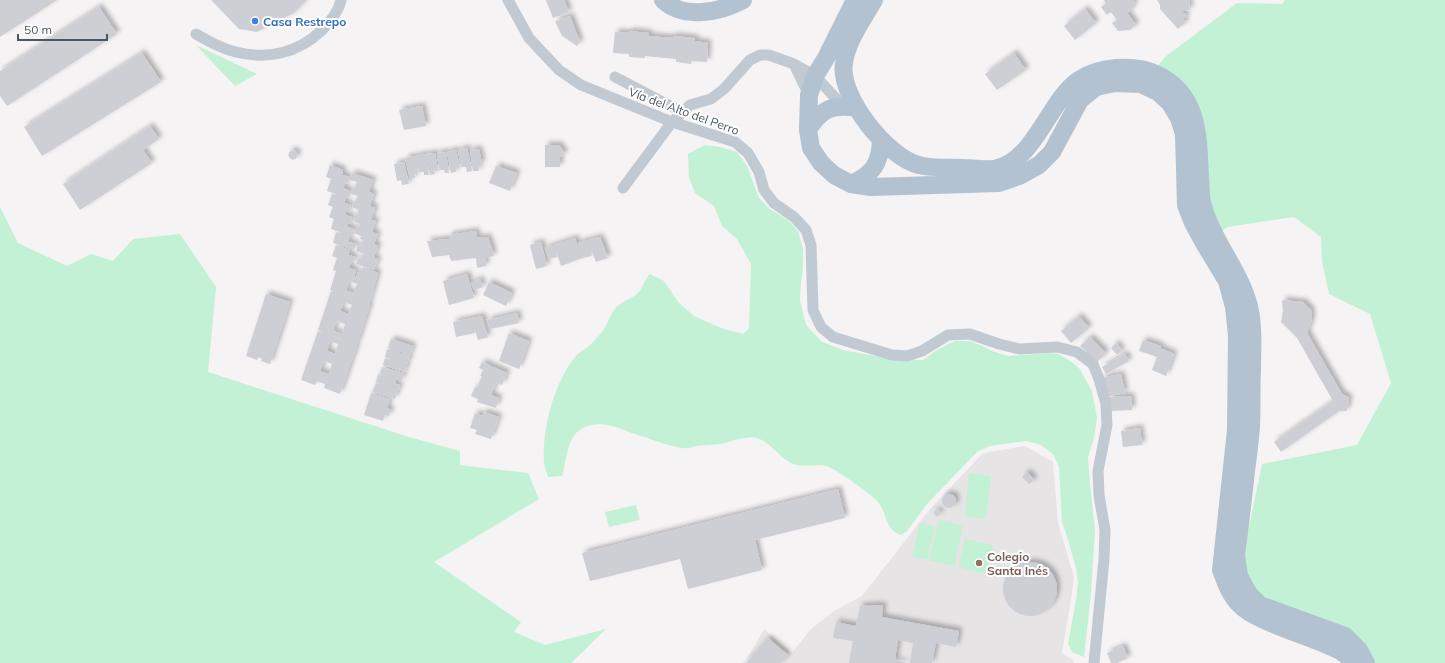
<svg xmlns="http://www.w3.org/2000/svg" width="1445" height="663" viewBox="0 0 1445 663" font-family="Mulish,sans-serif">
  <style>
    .education { fill: #e6e4e5 }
    .green { fill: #c3f1d5 }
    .building { fill: #cdcfd5; fill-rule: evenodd; filter: url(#shadow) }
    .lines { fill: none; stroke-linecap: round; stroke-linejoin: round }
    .minor { stroke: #c1cad2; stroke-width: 11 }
    .primary { stroke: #b3c2d1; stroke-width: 18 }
    .shop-dot { fill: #3f7fe0; stroke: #fff; stroke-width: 1.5 }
    .education-dot { fill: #8d6e63; stroke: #fff; stroke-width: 1.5 }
    .labels { text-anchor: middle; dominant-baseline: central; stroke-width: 4; stroke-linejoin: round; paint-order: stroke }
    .shop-label { font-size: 12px; font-weight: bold; fill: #366cbe; stroke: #fff; text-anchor: start }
    .street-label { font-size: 12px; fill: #4a5661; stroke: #fff }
    .education-label { font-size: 12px; font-weight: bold; fill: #785e54; stroke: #fff; text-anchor: start }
  </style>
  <defs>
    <filter id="shadow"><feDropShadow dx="3.5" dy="-3.5" stdDeviation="2" flood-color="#0004"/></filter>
  </defs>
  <rect width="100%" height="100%" fill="#f5f3f3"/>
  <path class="education" d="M1025,446L1053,462L1058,523L1074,577L1070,606L1062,653L1073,660L1074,663H743L751,652L764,629L792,653L810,630L834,611L862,596L930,509L983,453Z"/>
  <path class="green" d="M1285,0H1445V663H1366L1278,612L1239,576L1262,464L1357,445L1391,383L1370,314L1329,294L1322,261L1321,237L1294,217L1227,227L1215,237L1153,72L1165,57L1237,3L1282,4Z
    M196,45L257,74L235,86Z
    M705,145L720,147L737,152L747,166L759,198L770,209L788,220L798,231L803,248V268L801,282L800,301L806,325L822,342L843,350L895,360H923L937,350L955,341H970L980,345L992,351L1008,356L1049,353L1058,354L1069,360L1079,368L1092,391L1097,418L1094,438L1088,457L1090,484L1095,530L1091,593L1084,657L1072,652L1068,644L1076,600L1078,582L1076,568L1068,540L1062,522L1059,467L1053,454L1041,445L1026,441L990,446L977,452L927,504L907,531L901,535C884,529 888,514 878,502C873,495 838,471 829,467C818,463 804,468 793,464C780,459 769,440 756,438C744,436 732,442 720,444C713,445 704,445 696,446C692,447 686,449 682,448C668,446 654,440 641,436C622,430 602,418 583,428C566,436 567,461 562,476L548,477C547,472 544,467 544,462C542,429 554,382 576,356C579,352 584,350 588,347C592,343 597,338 601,333C607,327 609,317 614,310C620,302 629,300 637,294C643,288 644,280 650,274L664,281L679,303L694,316L721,328L743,334L749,328L751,264L737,239L722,226L714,206L695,193L689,178L688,154Z
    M0,207L18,243L67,266L91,254L113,261L133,239L180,234L216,287L208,372L409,437L460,451V465L528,473L539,499L434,562L521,622L514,632L545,645L606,629L571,663H0Z
    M969,473L991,476L986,519L965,516Z
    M636,505L640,520L609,527L605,512Z
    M939,520L963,526L954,566L929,560Z
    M920,523L935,526L927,560L912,556Z
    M965,539L993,545L986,574L958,567Z"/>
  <path class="building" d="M0,0H57L0,37Z
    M211,0H306L294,13L257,32L239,29Z
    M546,0H564L569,12L553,18Z
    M1104,0H1133L1135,4L1131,7L1133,9L1127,13L1136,25L1130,30L1118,31L1112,23L1117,20L1111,12L1107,15L1101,7L1106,3Z
    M1157,0H1189L1190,10L1182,11L1187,16L1183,19L1186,22L1178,29L1160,9V5Z
    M99,7L117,34L7,106L0,96V71Z
    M1085,9L1096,23L1075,40L1064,26Z
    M570,16L580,42L577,46L562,36L555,21Z
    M629,31L649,33V36L673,38V36L695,38V41L708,43L707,62L691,61V64L676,62V59L645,56V58L629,57V54L613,53L615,32L629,33Z
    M142,53L161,82L42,156L24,127Z
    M1014,53L1026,70L997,90L985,74Z
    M422,106L426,126L404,130L399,110Z
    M150,126L159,139L143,150L152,163L80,210L63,184Z
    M545,145H559L565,154L560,157V167H545Z
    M467,148L472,171L467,172L466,167H461L458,150Z
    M479,149L482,164L478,165L479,171H473L470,150Z
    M456,150L460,167L456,168V172L451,173L447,152Z
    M288.5 155a4.5 4.5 0 1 1 9 0a4.5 4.5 0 1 1-9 0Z
    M446,152L449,173H445L444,170H439L437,153Z
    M435,153L438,170H434L435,174L430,175L426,154Z
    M425,154L429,175H424V172H419L416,156Z
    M415,156L418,172L414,173L415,178L410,179L405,158Z
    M404,162L409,184L402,185L401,180L397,181L394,164Z
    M330,165L343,170L342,175L349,177L347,184L345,183L343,188L350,191L348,198L327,191L331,179L326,177Z
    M496,166L517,173L510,191L489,183Z
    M352,173L373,180L369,192L374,194L370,206L375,208L371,220L376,221L372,232L378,234L374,244L378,246L374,257L356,251L358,245L361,246L363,240L371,243L360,239L361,236L354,233L357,226L359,227L360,224L353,221L355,214L357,215L359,210L352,207L354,201H356L358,196L351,194L353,187L355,188L357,182L350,180Z
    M332,194L346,198L344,203L351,205L349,212L346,211L345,215L352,217L350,224L348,223L347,227L354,229L352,236L331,229L334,219L329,217L333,207L328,205Z
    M476,231L477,238L488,237L494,256L485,258L486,266L477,268L476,258L451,261L449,255L432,257L427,241L449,239V235Z
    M336,232L350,236L348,242L356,244L354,250L333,243Z
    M600,237L608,258L596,262L588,241L592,256L582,258L578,243Z
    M575,238L582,258L561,266L556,251L557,257L549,259L545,248Z
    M541,242L547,266L536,269L530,245Z
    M336,245L350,250L348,255L355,257L353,263L351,262L349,268L356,270L354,277L356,278L358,272L361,273L363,267L378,273L369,304L330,290L336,271L333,270L337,258L332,256ZM349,281L357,284L354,293L346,291Z
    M363,254L378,259L374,270L356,264L358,258L361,259Z
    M467,274L474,298L449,305L443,281Z
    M480,279L483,287L474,290L471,283Z
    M489,282L512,293L506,306L483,295Z
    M331,291L370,305L357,344L318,330ZM344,302L352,305L348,314L340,311ZM337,321L345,324L342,334L333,331Z
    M266,294L290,302L270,364L261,361L262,359L258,357L257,360L246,356Z
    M1282,300L1303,302L1311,310L1312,319L1307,333L1342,394L1349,398L1347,411H1339L1281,452L1274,442L1333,401L1297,338L1281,322L1283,311Z
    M517,313L519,323L490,329L487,320Z
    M482,316L488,337L478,340L474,327L475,333L456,337L453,322Z
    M1079,316L1089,328L1071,343L1061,331Z
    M318,331L357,345L340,394L324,388L325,384L317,381L315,385L301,380ZM330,341L338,344L335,354L327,351ZM324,361L332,364L329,374L320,371Z
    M509,333L529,341L519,369L499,361Z
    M1090,337L1106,353L1097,362L1080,346Z
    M391,339L413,346L410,355L388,348Z
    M1143,340L1161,346L1160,348L1174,354L1166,376L1152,370L1157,357L1139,351Z
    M1116,343L1122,351L1117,355L1111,348Z
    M387,349L410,356L407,364L385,357Z
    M1125,354L1129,361L1106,374L1102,367Z
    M385,358L407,365L405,372L383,365Z
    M482,362L507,373L502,385L496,383L491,395L499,398L496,408L477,402L478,399L471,396L475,387L477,388L482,376H480L483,370L479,368Z
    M382,367L404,373L402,381L380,374Z
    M378,374L396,380L395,384L400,385L399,390L376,382Z
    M1121,374L1125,393L1106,397L1102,378Z
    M376,383L398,390L395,399L372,392Z
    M371,393L390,399L387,408L391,410L389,416L385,415L383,421L364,415Z
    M1131,396L1132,410L1109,411L1108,397Z
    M484,412L499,417L491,439L475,434L477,430L470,428L475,413L482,416Z
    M1140,428L1142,445L1123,447L1121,431Z
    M1027,472L1034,480L1029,484L1022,477Z
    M838,489L845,518L755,540L762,570L688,589L680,559L590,581L582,553Z
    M942 501a7 7 0 1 1 14 0a7 7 0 1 1-14 0Z
    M934 513a3 3 0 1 1 6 0a3 3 0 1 1-6 0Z
    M1003 589a27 27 0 1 1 54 0a27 27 0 1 1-54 0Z
    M883,605L882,617L959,631L956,647L936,643L932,663H910L913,643L898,640L895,660L907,663H849L853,641L833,638L836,622L856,626L860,606Z
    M768,638L788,655L781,663H746Z
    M1123,646L1128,658L1117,663H1111L1107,653Z"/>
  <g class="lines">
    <path class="minor" d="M508,0L529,38L559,70L581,85L672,122L735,142L748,153L759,172L764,190L774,203L794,217L806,230L811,245L813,310L821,327L833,337L892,355L907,356L922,351L948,335L970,334L999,344L1019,349L1057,347L1077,352L1093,364L1099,379L1106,404L1107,425L1098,471L1099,495L1105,530L1104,559L1094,663
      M196,34C208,41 222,49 236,52C267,60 298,53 321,31C329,23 339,11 341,0
      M794,64L809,95
      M615,77L682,112
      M623,188L672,122L690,105L711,99L724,89L750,60L760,55H769L794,64L815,76L842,105"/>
    <path class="primary" d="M663,0C683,20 721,12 743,0
      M855,0L826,58L815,76L809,95L808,130L811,148L821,163L834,175L851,184L871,187L999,183L1019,176L1039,165L1052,152L1080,100L1096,87L1115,83L1141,84L1158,92L1170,103L1179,118L1184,134L1186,205L1193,223L1204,243L1227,281L1234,307L1237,335L1236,430L1221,570C1226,583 1230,595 1240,605C1252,619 1301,634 1320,642C1332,647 1345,651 1353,663
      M874,0C863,19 847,41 844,63C838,96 888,158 919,165C932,169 951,167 964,168C974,168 985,170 994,169C1035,162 1048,101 1079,80C1089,73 1104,69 1116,68C1129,67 1144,68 1156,74C1199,94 1198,135 1200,177C1201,185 1200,193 1202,202C1211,240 1239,268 1249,306C1254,327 1252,350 1252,371C1251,389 1252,408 1251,426C1250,441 1248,456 1246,471C1243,499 1240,527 1236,555L1239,576L1249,594L1260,605L1345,636L1359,650L1366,663
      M808,130C821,109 832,104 857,108
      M851,184C873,174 880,164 881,140"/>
  </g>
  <circle class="shop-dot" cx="255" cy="21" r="4"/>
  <circle class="education-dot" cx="979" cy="563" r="4"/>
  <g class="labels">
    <g class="shop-label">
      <text x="263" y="21">Casa Restrepo</text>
    </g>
    <g class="street-label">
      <text transform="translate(684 111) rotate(20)">Vía del Alto del Perro</text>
    </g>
    <g class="education-label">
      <text x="987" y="556">Colegio<tspan x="987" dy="14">Santa Inés</tspan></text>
    </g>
  </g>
  <path d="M18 34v6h89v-6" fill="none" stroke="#4a5661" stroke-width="2"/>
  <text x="24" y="34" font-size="12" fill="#4a5661" stroke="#ffffff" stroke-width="3" paint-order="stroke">50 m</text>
</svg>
